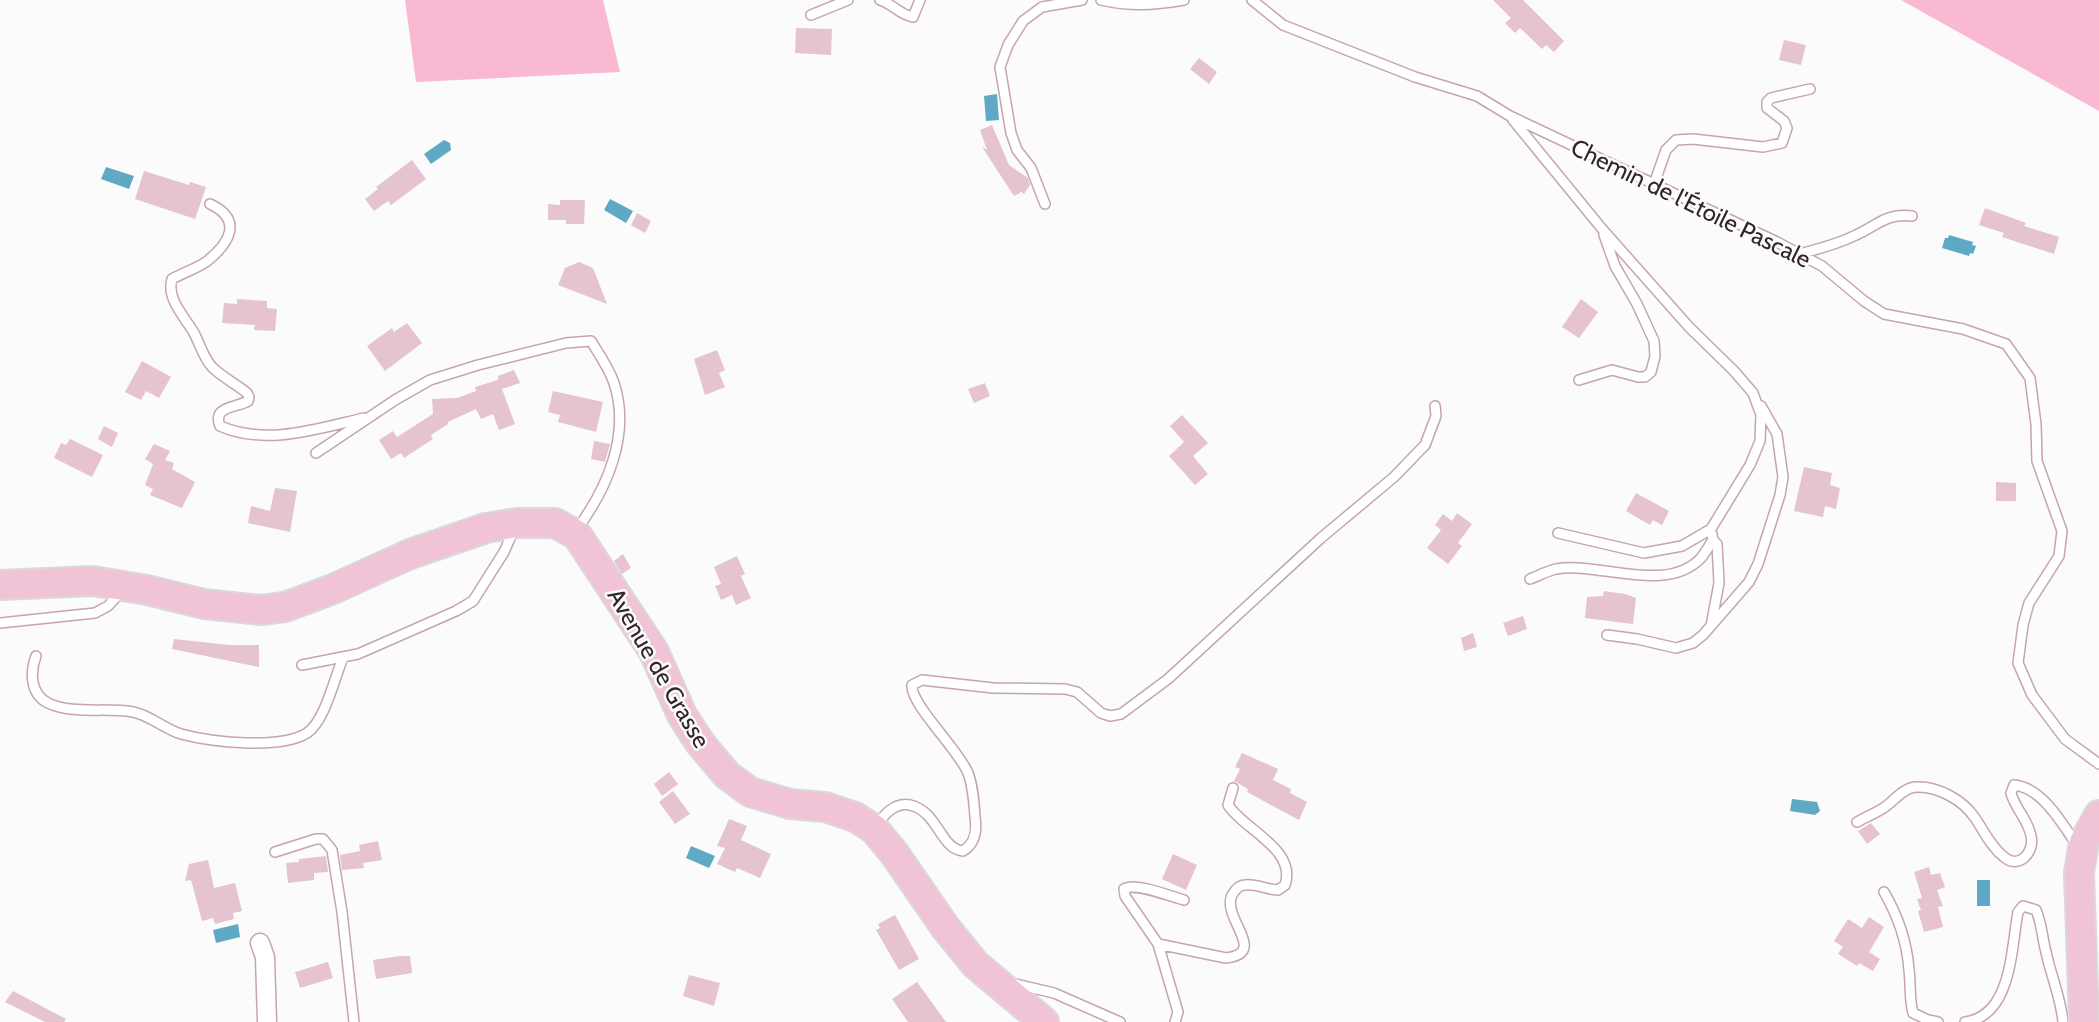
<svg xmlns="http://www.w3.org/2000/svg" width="2099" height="1022" viewBox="0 0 2099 1022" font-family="Cabin,sans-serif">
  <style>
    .green { fill: #f9b9d3 }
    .water { fill: #60a9c4 }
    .building { fill: #e5c3d0 }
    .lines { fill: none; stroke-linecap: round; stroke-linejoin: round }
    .lane-casing { stroke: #c6a4b1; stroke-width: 12 }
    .street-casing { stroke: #c6a4b1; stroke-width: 21 }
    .primary-casing { stroke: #dad8d9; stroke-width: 32 }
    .lane { stroke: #fff; stroke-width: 9 }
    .street { stroke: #fff; stroke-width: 18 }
    .primary { stroke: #f0c3d6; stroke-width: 28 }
    .labels { text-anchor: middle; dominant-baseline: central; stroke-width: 5; stroke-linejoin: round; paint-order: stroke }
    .street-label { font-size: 24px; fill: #32252a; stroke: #fbfbfb }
  </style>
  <rect width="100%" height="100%" fill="#fbfbfb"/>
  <path class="green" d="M405,0H603L620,72L416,82Z
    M1901,0H2099V111Z"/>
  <path class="water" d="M997,94L999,120L986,121L984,96Z
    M444,140L450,143L451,150L431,164L424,154Z
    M106,167L134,176L129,189L101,179Z
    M610,199L633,211L626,223L604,210Z
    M1949,235L1973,242L1972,245L1976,246L1973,254L1970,253L1969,256L1942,248L1945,238H1948Z
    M1792,799L1817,802L1820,811L1815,815L1790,811Z
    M691,846L715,856L709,868L686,858Z
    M1977,880H1990V906H1977Z
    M238,924L240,937L216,943L213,930Z"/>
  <path class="building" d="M1493,0H1523L1564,41L1554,52L1546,45L1542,49L1520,28L1515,33L1505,23L1511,18Z
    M796,28L832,29L831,55L795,53Z
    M1784,40L1806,45L1801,65L1779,60Z
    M1199,58L1217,72L1209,84L1190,69Z
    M992,125L1009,165L1028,178L1030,185L1024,194L1020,191V193L1014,196L982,147L987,150L980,130Z
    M412,160L426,179L391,205L388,201L374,211L365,199L378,189L376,187Z
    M144,171L189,185L190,182L206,187L195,219L135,199Z
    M560,200H585L584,224H566V220H548V204L560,205Z
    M1985,208L2026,223L2024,226L2059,237L2054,254L2002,237L2004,233L1979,225Z
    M637,213L651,221L645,233L631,225Z
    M579,262L593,268L607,304L558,285L565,268Z
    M237,299L267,301V308L277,309L275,331L254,330L255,325L222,323L224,303L237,304Z
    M1581,299L1598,312L1579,338L1562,327Z
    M407,323L422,343L385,371L367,346L392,328L394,332Z
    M717,350L725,370L719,373L725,387L705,395L694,359Z
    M142,361L171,377L159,398L146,391L141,400L125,392Z
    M514,370L520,383L502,389L515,424L499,430L493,414L481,419L476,409L448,422V424L431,435L433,439L404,458L401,453L391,459L379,440L393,431L397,437L433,414L432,399L457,398L476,391L475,387L498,380V376Z
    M985,383L990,396L974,403L968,389Z
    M553,391L603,402L596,432L558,422L560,415L548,412Z
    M1182,415L1208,443L1193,456L1208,474L1195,485L1169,456L1184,442L1170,426Z
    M104,426L118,433L112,447L98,439Z
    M70,439L103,455L92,477L54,458L61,443L66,445Z
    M594,441L610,444L605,462L591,459Z
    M154,444L170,451L165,460L174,463L172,469L195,482L182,508L150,495L153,489L145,485L153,464L145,459Z
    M1804,467L1832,473L1830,485L1840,488L1836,509L1825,506L1823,517L1794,511Z
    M1996,482L2016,483V501H1996Z
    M275,488L297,491L290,532L248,523L251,506L270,511Z
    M1636,493L1669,511L1662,525L1653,520L1650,525L1626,511Z
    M1457,513L1472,524L1458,543L1462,546L1448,564L1427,548L1441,530L1435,525L1443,514L1452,521Z
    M623,554L631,568L622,574L614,561Z
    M737,556L745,574L741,576L751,598L736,605L732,595L721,600L715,586L721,584L714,567Z
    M1604,591L1625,594L1636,598L1633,624L1585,618L1587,597L1603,596Z
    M1523,616L1527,629L1508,636L1503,623Z
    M1473,633L1477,647L1464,651L1461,638Z
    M174,639L229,645H259V667L172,649Z
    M1242,753L1278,769L1273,780L1291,789L1290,793L1307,802L1299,820L1247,792L1248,789L1234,781L1240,769L1235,767Z
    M669,772L678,784L662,796L654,784Z
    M673,791L690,814L675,824L659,802Z
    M729,819L747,826L741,840L771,854L760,878L737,868L735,872L717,864L725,848L717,846Z
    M1871,823L1880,834L1867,844L1858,831Z
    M378,841L382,860L363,863L364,868L342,870L340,855L360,851L359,845Z
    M1173,854L1197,865L1186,890L1162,879Z
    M326,856L328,872L314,873V880L288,883L286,863L299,862V859Z
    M208,860L214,888L235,883L242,911L233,913L234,919L215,924L213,918L202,921L191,880L185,881L189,864Z
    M1929,867L1931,875L1940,873L1945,887L1937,890L1943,906L1938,907L1943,927L1924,932L1918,911L1921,910L1917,899L1922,898L1914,872Z
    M895,915L919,959L899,970L876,930L880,928L878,924Z
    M1869,917L1884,927L1869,952L1880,959L1873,971L1859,963L1857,966L1838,954L1843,947L1834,941L1848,919L1862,928Z
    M400,956H410L412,973L376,979L373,960Z
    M328,962L333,978L300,988L295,972Z
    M689,975L720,983L714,1006L683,996Z
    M917,982L946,1022H908L892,999Z
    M13,991L66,1019L64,1022H45L5,1002Z"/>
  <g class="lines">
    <defs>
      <path id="lane" d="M880,0C893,4 900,15 913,17L920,0
        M1101,0C1132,7 1153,5 1184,0
        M1252,0L1283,25L1415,77L1477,96L1510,116L1777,242L1822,266L1864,301L1884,314L1963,329L2006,344L2030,378L2036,424L2037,461L2062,531L2059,556L2029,603L2023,625L2018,663L2032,695L2065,739L2099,764
        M811,15L848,0
        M1513,120L1603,230L1689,327L1734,371L1753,393L1761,415L1760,441L1750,465L1711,529L1682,546L1644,553L1558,533
        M1654,184L1666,150L1676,140L1693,139L1763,147L1782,143L1787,128L1784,121L1767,108V102L1771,98L1810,89
        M210,204C244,220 229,244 206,262C195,269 183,273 172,279C166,299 185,317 194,333C200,344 203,357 212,367C222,377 236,384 247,393L249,397L248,401C236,408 212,406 220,426C266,446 316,429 364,418
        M1045,204L1031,168L1017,150L1011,133L1000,67L1008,45L1023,21L1042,7L1082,0
        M1799,254C1819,249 1838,244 1856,235C1878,225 1886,213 1912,216
        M1579,380L1612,370L1638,377H1645L1651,372L1655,356L1654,341L1637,304L1615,266L1604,235
        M316,453L395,400L430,380L478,365L566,343L591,341C599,354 609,368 614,383C631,434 607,489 577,529
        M1530,579C1538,576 1547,571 1556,569C1599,561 1666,595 1701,558C1705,553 1709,546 1713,540
        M0,623L95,613L108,606L122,591
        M1711,626L1719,583L1717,544L1713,540L1712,534
        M1607,635L1637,639L1676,648L1693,643L1703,635L1749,582L1758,564L1780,495L1783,477L1777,434L1761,406
        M36,656C30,672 30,694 48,703C73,715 106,707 133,712C150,715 164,729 181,734C211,742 280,750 307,733C325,721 334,679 343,658
        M302,665L358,654L456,611L473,601L504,552L515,527
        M1857,822C1866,817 1876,813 1885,807C1895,800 1903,788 1916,787C1938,786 1963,800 1975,818C1984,831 1991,847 2004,857C2019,870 2035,852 2031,836C2028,819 2015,809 2011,793L2014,785C2043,788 2062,824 2077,845
        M875,827C884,815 894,802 910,805C938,811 940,849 963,851C976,843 977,830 975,817C974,802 973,786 968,773C959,750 910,704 912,685L922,680L993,688L1065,689L1077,692L1101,713L1110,716L1121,714L1168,679L1321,538L1394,477L1425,445L1436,416L1435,406
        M275,852L316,839H323L332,850L342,912L354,1022
        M1884,892C1898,916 1907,942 1909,970C1911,984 1909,999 1913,1013L1928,1020L1938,1022
        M1158,944L1226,958C1269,953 1221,918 1232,895C1235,890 1239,885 1245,885C1255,883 1267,890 1278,890L1285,885C1297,849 1244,830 1228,805L1233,788
        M1011,983L1054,993L1120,1022
        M1175,1022L1178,1012L1158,944L1125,896L1124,889C1136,882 1169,896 1184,900
        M1965,1022C2012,1016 2011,949 2018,912L2023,906L2036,910C2042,924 2042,937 2046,952C2051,976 2061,998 2063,1022"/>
      <path id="street" d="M260,943L265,957L267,1022"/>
      <path id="primary" d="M0,585L93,581L147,590L204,604L261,610L285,607L333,589L410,554L486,528L517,523H555L577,535L654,652L682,715L700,743L727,775L750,792L790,804L825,807L855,817L874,829L894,853L945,927L975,964L1044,1022
        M2084,1022L2079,873L2084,842L2099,815"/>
    </defs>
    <use href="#lane" class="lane-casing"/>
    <use href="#street" class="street-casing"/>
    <use href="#primary" class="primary-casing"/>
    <use href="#lane" class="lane"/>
    <use href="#street" class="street"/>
    <use href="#primary" class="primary"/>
  </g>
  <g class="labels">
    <g class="street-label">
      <text transform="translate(1691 203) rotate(26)">Chemin de l'Étoile Pascale</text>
      <text transform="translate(659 668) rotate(60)">Avenue de Grasse</text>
    </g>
  </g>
</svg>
